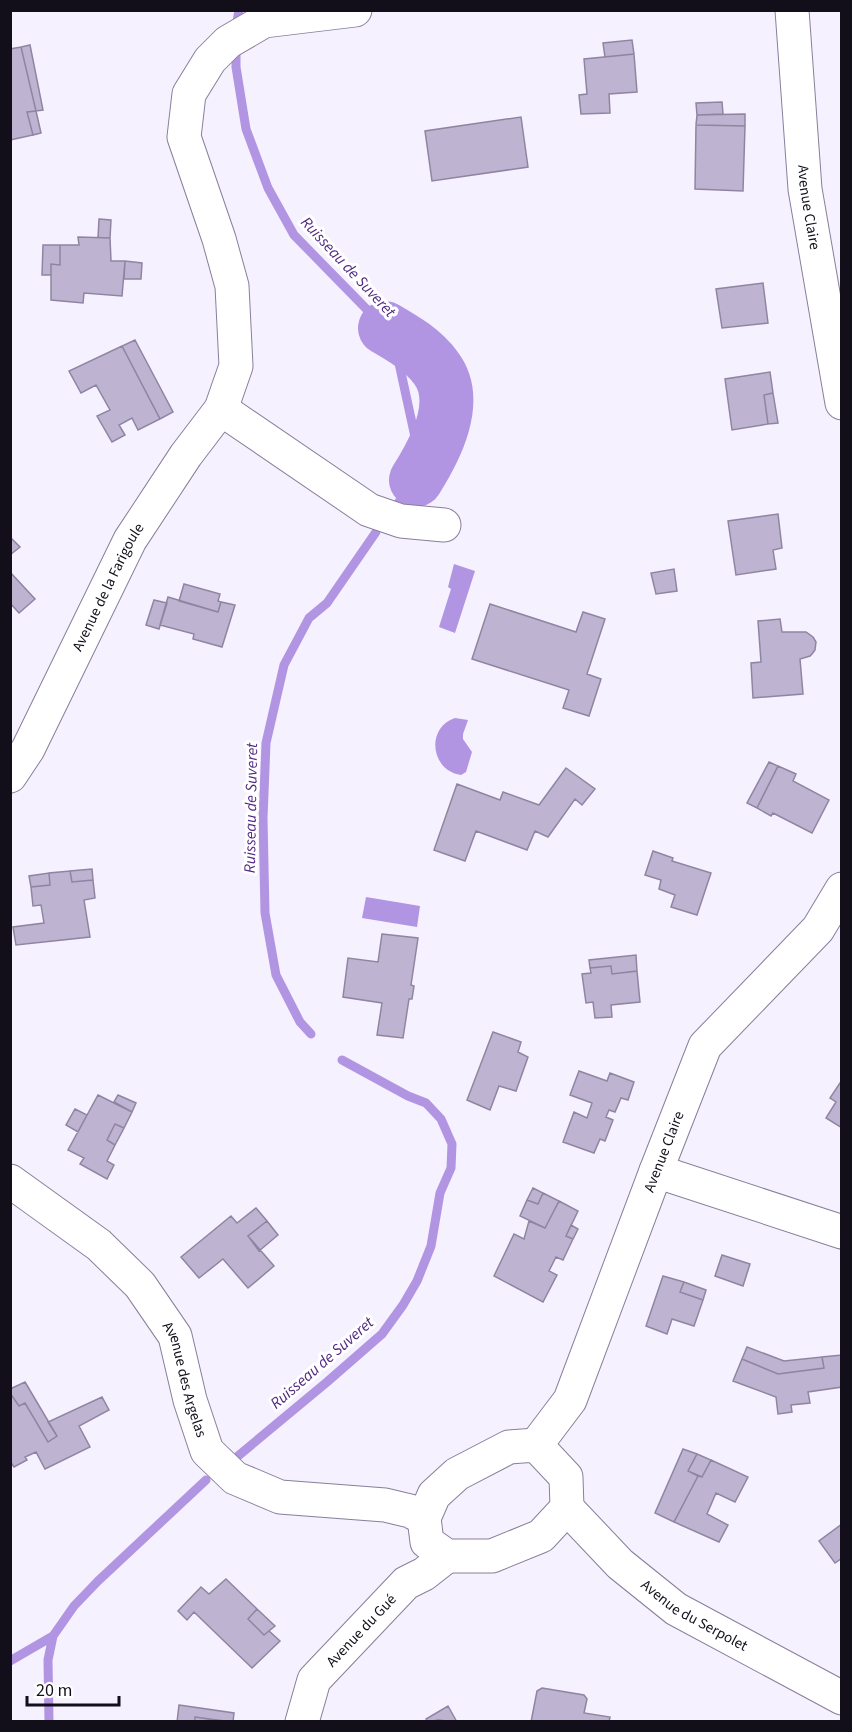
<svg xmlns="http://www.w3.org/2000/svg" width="852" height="1732" viewBox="0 0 852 1732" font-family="'Source Sans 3',sans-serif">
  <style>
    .water { fill: #b195e3 }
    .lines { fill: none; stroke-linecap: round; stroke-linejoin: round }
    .stream { stroke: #b195e3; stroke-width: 9 }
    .river { stroke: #b195e3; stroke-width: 54 }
    .building { fill: #beb4d2; stroke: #8f85a2; stroke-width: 1.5 }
    .minor-casing { stroke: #887f9b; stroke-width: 35 }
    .minor { stroke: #fff; stroke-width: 33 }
    .labels { text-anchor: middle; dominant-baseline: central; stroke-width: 6; stroke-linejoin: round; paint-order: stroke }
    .street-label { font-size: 15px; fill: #130f1a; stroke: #fff }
    .water-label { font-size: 16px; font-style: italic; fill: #502882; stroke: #fff }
  </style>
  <rect width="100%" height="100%" fill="#f5f1fe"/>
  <path class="water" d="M454,564L475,571L455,633L439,627L451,589L448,587Z
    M455,718L468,720L463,734V739L472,752L466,772L461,775C431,771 425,728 455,718Z
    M366,897L420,906L417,927L362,918Z"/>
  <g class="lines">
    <path class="stream" d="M236,28L239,10
      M236,48V67L246,129L268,188L294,235L385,328L397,354L417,446L416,480L395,507
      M311,1034L300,1022L276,975L265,913L263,818L266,743L284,665L309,618L327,603L376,532
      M238,1456L327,1382L382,1334L403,1305L417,1281L431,1246L440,1193L451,1168L452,1144L441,1119L426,1103L408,1096L342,1060
      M10,1661L53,1636
      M49,1722L48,1660L53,1636L74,1606L98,1581L206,1480"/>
    <path class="river" d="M385,328C404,339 423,350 436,368C461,401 435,450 416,480"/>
  </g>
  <path class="building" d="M632,40L634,54L605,57L603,43Z
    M30,45L43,110L36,111L21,47Z
    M21,47L36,111L27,112L33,135L10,140V49Z
    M634,54L637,92L609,94L610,113L581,114L579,95L587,94L584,59Z
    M722,102L723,114L697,115L696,103Z
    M36,111L41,133L33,135L27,112Z
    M745,114V126L696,125L697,115Z
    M521,117L528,167L432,181L425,131Z
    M696,125L745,126L743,191L695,189Z
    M99,219L111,220L110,238H98Z
    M78,237L110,238L111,261H125L122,296L84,293L83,303L51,300V264L60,265V245H79Z
    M43,245H60V265L51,264V275H42Z
    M125,261L142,263L141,279H124Z
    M763,283L768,323L722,328L716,289Z
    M135,340L173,412L160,419L122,346Z
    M122,346L160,419L138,430L132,418L119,425L125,435L112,442L97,416L110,410L96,385L81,393L69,371Z
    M770,372L773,393L764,395L768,424L732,430L725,379Z
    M773,393L778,423L768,424L764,395Z
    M778,514L782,548L773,550L776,569L736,575L728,521Z
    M10,537L20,547L10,555Z
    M674,569L677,591L656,594L651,573Z
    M10,572L35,599L19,613L10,603Z
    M184,584L220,594L218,601L221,602L218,612L179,601Z
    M168,597L218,612L221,602L235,605L222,647L193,639L194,634L160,625Z
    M154,600L167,603L159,629L146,625Z
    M490,604L576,632L583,612L605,619L587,674L601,679L589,716L563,708L569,690L472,659Z
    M780,619L782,632H806L813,637L816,642L815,650L812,654L810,656L800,659L803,694L753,698L751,663L761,662L758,621Z
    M769,762L778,766L757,808L747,803Z
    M778,766L796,774L793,781L829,800L812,833L773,813L771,816L757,808Z
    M566,768L595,789L582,805L575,799L548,837L535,831L527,850L476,831L465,861L434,850L457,784L500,800L503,792L539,805Z
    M653,851L673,858L672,861L711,873L697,915L671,907L675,895L659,889L661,880L645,875Z
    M92,869L93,880L72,882L70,871Z
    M70,871L72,882L93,880L95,898L84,900L90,937L16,945L13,927L44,923L41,905L33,906L31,887L50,885L49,873Z
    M49,873L50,885L31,887L29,876Z
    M382,934L418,938L411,985L414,986L412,999H409L403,1038L377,1035L382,1003L343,997L348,958L378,962Z
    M636,955L637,971L612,974L611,966L590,968L589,960Z
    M611,966L612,974L637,971L640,1002L611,1005L612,1017L595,1018L593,1002L586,1003L582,974L591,973L590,968Z
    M493,1032L521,1042L518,1052L528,1057L516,1091L499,1086L490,1110L467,1100Z
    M579,1071L607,1081L610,1073L634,1082L628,1100L621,1098L615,1112L609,1110L606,1117L613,1120L605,1141L600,1139L594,1153L563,1142L574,1112L587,1118L592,1103L570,1095Z
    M842,1080V1128L826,1118L836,1102L830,1098Z
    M98,1095L132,1112L124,1128L115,1124L107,1140L115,1145L107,1161L114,1165L107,1179L80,1164L84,1158L68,1150Z
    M118,1095L136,1103L132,1112L114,1102Z
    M75,1109L87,1115L78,1132L66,1125Z
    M115,1124L124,1128L115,1145L107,1140Z
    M533,1188L543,1193L538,1204L527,1200Z
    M543,1193L559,1201L545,1228L520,1216L527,1200L538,1204Z
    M559,1201L578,1211L566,1236L573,1239L563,1260L556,1257L549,1271L557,1275L543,1302L494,1276L514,1234L524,1239L529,1221L545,1228Z
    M256,1208L267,1221L248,1236L274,1266L248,1288L223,1259L199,1278L181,1257L231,1216L237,1223Z
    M267,1221L278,1235L259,1251L248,1236Z
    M571,1225L578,1229L573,1239L566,1236Z
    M722,1255L750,1264L743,1286L715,1276Z
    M663,1276L684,1282L680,1292L703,1300L694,1326L672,1319L667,1334L646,1326Z
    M684,1282L706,1290L703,1300L680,1292Z
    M747,1347L784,1361L822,1357L824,1368L778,1374L742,1359Z
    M842,1355V1387L808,1392L810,1403L791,1405L792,1412L778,1414L776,1397L733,1381L742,1359L778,1374L824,1368L822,1357Z
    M25,1382L57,1436L48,1442L25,1403L19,1406L10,1393V1389Z
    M10,1393L19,1406L25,1403L48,1442L57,1436L48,1422L102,1397L109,1410L79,1426L90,1447L45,1469L36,1452L25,1457L27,1460L14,1467L10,1461Z
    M683,1449L697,1454L688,1471L698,1476L674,1522L655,1513Z
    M697,1454L711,1460L702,1477L688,1471Z
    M711,1460L748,1477L735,1502L716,1493L707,1514L728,1525L719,1542L674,1522L698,1476L702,1477Z
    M842,1524V1558L835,1563L819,1541Z
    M226,1579L257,1609L248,1619L264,1635L269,1631L280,1641L252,1668L194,1612L187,1620L178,1611L201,1587L209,1594Z
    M257,1609L275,1626L264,1635L248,1619Z
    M542,1688L584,1695L587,1699L584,1713L610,1717L609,1722H531L537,1691Z
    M179,1705L234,1713L233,1722L195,1717V1722H177Z
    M448,1706L457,1722L438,1720L428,1722L426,1719Z
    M195,1717L227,1722H195Z"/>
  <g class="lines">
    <defs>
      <g id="minor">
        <path id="s1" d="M792,10L805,189L842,403"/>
        <path d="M221,409L369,510L401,521L444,525"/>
        <path id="s2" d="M10,776L28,749L130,540L186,455L221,409L236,366L232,286L219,239L184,137L189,94L210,60L228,42L264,21L355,10"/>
        <path d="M656,1171L842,1232"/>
        <path id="s3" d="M10,1181L99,1245L140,1285L175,1336L190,1400L207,1451L235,1478L280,1497L385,1505L410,1511L424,1518"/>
        <path id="s4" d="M536,1445L570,1400L656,1171L705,1046L818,929L842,889"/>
        <path d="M536,1445L566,1477L567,1508L541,1536L492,1556H447L427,1542L424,1518L434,1495L457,1474L509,1447Z"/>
        <path id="s5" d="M567,1508L620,1564L676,1609L842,1698"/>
        <path id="s6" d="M302,1722L314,1680L406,1583L424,1574L447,1556"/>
      </g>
    </defs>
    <use href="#minor" class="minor-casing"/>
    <use href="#minor" class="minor"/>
  </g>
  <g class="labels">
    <g class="street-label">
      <text stroke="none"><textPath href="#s1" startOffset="198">Avenue Claire</textPath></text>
      <text stroke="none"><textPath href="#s2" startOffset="213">Avenue de la Farigoule</textPath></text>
      <text stroke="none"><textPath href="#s4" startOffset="322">Avenue Claire</textPath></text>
      <text stroke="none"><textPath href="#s3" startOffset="273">Avenue des Argelas</textPath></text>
      <text stroke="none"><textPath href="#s5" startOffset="168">Avenue du Serpolet</textPath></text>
      <text stroke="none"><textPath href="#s6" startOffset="112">Avenue du Gué</textPath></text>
    </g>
    <g class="water-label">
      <text transform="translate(348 267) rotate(47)">Ruisseau de Suveret</text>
      <text transform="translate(251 808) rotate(-89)">Ruisseau de Suveret</text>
      <text transform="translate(322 1363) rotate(-41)">Ruisseau de Suveret</text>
    </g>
  </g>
  <rect width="852" height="1732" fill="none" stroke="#130f1a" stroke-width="24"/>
  <path d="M27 1696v9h92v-9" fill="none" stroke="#130f1a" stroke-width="3"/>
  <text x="36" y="1696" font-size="18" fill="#130f1a" stroke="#ffffff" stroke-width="4.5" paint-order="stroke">20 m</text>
</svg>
